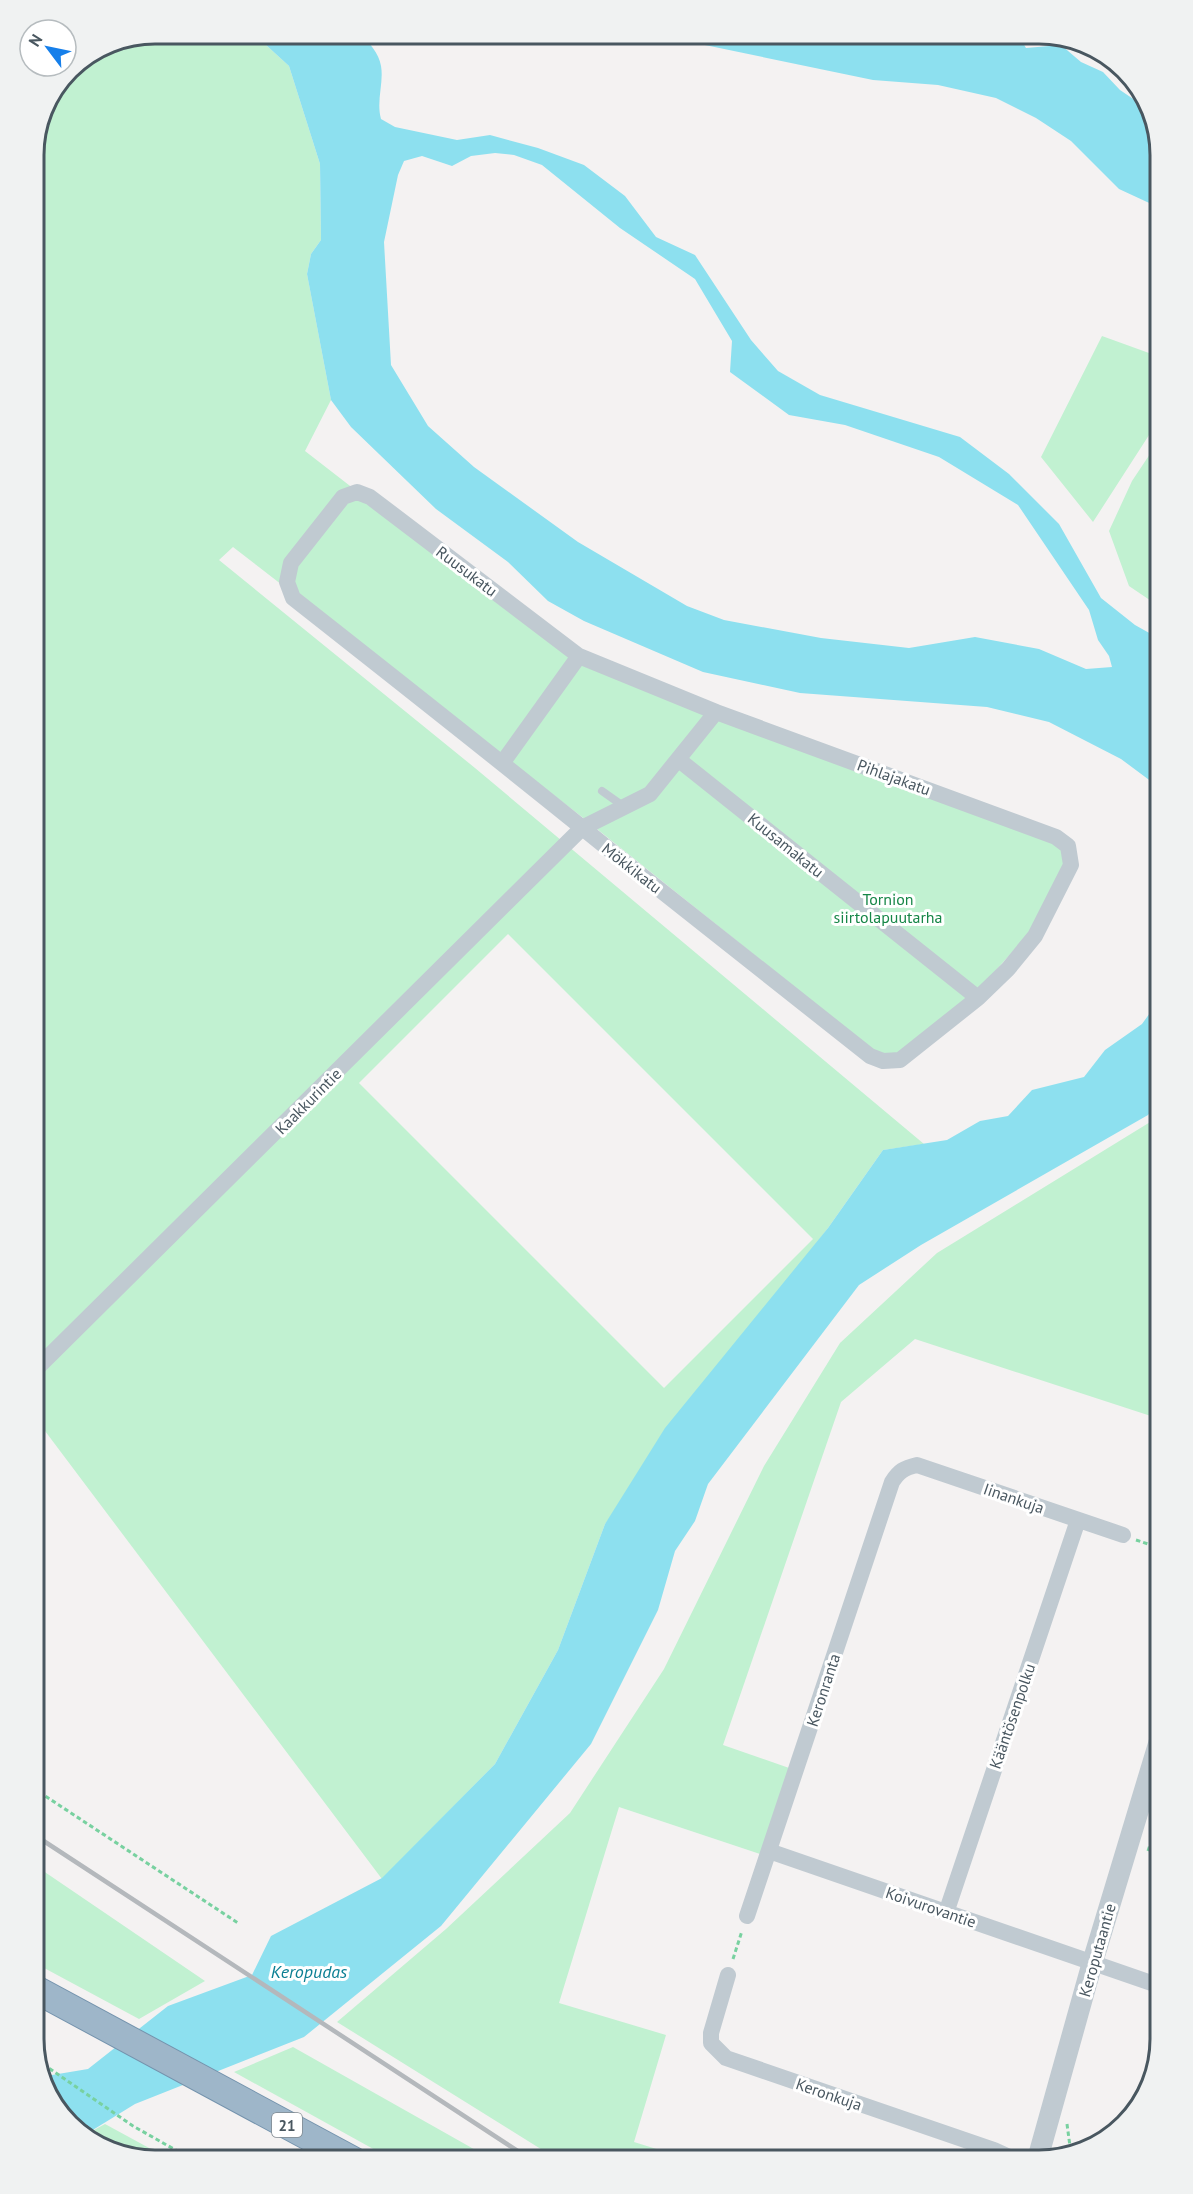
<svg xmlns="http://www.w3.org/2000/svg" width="1193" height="2194" viewBox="0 0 1193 2194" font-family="'PT Sans',sans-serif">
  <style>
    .green { fill: #c1f1d1; fill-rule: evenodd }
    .water { fill: #8de0ef; fill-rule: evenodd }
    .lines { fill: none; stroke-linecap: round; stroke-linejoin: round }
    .trunk-casing { stroke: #7493ad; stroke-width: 29 }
    .path { stroke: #78d1a0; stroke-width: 3; stroke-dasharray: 4.5 3; stroke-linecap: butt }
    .service { stroke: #c0cad1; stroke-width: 8 }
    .minor { stroke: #c0cad1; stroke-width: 16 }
    .tertiary { stroke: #c0cad1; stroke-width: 21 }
    .trunk { stroke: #9eb6c9; stroke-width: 27 }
    .rail { stroke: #b4b8bc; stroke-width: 4.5 }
    .labels { text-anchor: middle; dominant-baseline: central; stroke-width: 6; stroke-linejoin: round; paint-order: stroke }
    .shield { fill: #fff; stroke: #808990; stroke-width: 1.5 }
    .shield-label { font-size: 15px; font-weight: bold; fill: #495760 }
    .street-label { font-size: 16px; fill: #495760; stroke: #fff }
    .park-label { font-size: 16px; fill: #168647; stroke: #fff }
    .water-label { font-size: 18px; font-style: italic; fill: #0b7f93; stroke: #fff }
    .rim { fill: none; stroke: #495760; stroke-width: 3 }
  </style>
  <rect width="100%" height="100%" fill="#f4f2f2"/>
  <path class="green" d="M154,33H253L289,66L320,164L321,240L311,254L307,274L331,400L305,451L572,658L1054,840L1062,850L1064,865L1030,932L980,988L898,1054L885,1055L873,1050L582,817L233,547L219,560L475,768L924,1144L883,1150L828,1228L605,1524L558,1650L495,1764L382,1879L33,1415V147L42,107L69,68L108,42ZM508,934L813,1239L664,1388L359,1083Z
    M1102,336L1160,357V418L1093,522L1041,457Z
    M1160,439V607L1129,586L1109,531L1132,481Z
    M1160,1116V1419L915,1339L841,1402L723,1745L792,1769L763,1855L619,1807L559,2003L666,2035L634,2142L695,2161H560L337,2022L446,1929L570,1813L664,1669L764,1466L840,1343L937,1253Z
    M33,1864L205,1981L139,2019L33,1962Z
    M293,2047L495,2161H395L234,2072Z
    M105,2124L173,2161H147L87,2140L83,2136Z"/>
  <path class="water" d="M253,33H361C369,43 379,53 381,66C384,83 376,101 381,119L395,127L457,140L490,135L538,148L584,165L625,196L656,237L695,255L751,340L778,371L820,395L960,437L1009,474L1059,524L1101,598L1135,625L1160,639V788L1121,759L1049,722L987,707L800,693L703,672L584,621L548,601L508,562L436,509L351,427L331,400L307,274L311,254L321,240L320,164L289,66ZM495,153L514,155L542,165L620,228L695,279L732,341L730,372L789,415L845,425L939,457L1018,505L1089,610L1098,640L1109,656L1112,667L1086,669L1039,649L975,637L909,648L821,638L724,620L687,606L578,542L474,467L428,426L391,365L384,242L398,175L404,161L422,156L452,166L471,156Z
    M647,33H1017L1026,48L1061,45L1081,62L1103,72L1120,90L1151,111L1160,154V208L1119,189L1071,141L1036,118L996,98L938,85L873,80Z
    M1160,999V1101L1148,1115L921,1245L859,1285L708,1484L695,1521L675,1551L658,1610L591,1744L441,1926L304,2037L135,2104L83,2136L42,2087L40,2077L88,2069L168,2006L252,1975L271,1936L382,1878L495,1764L558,1650L605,1524L665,1428L828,1228L883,1150L947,1140L980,1121L1008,1116L1032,1090L1084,1077L1105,1050L1142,1024Z"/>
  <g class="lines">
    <defs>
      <path id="trunk" d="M33,1988L354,2161"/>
    </defs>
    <use href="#trunk" class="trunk-casing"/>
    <path class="path" d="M1136,1540L1160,1548
      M33,1788L238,1923
      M1148,1851L1160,1814
      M733,1959L742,1931
      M37,2060L133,2126L195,2161
      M1067,2124L1071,2154"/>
    <path class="service" d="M602,791L626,808"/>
    <path class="minor" d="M579,656L716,712
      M679,760L978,998
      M33,1372L582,828L650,794L716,712L1056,837L1068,846L1071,865L1035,936L1008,969L978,998L900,1060L883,1061L870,1056L616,855C509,768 401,683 293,598L287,582L291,563L343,497L357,492L370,497L579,656L503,762
      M769,1851L1160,1986
      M946,1913L1078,1520
      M747,1916L892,1482C899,1471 904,1468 917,1465L1123,1535
      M728,1975L711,2033V2043L726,2058L994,2150L1018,2161"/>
    <path class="tertiary" d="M1037,2161L1092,1964L1160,1739"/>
    <use href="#trunk" class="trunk"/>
    <path class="rail" d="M33,1834L533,2161"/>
  </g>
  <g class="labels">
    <rect class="shield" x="272" y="2113" width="30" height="24" rx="4.5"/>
    <g class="shield-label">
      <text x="287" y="2125">21</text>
    </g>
    <g class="street-label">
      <text transform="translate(467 571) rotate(37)">Ruusukatu</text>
      <text transform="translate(894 777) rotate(20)">Pihlajakatu</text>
      <text transform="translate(786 845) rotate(39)">Kuusamakatu</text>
      <text transform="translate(632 868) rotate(38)">Mökkikatu</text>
      <text transform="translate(308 1101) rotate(-45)">Kaakkurintie</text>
      <text transform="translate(1014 1498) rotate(19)">Iinankuja</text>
      <text transform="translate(823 1690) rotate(-72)">Keronranta</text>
      <text transform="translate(1012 1716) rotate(-71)">Kääntösenpolku</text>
      <text transform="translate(931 1907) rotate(19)">Koivurovantie</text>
      <text transform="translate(1097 1950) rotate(-74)">Keroputaantie</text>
      <text transform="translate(829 2094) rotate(19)">Keronkuja</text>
    </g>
    <g class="park-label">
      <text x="888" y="899">Tornion<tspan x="888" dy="18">siirtolapuutarha</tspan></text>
    </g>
    <g class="water-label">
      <text x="309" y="1971">Keropudas</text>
    </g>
  </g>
  <path d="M0 0H1193V2194H0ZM155 44H1039A111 111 0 0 1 1150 155V2039A111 111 0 0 1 1039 2150H155A111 111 0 0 1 44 2039V155A111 111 0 0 1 155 44Z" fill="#f0f2f2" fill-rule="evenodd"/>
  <path class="rim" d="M155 44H1039A111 111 0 0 1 1150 155V2039A111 111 0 0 1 1039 2150H155A111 111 0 0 1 44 2039V155A111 111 0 0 1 155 44Z"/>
  <g transform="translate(48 48) rotate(302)"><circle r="28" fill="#ffffff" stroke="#b6bcbf" stroke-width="1.5"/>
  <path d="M0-4.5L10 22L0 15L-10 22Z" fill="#167fea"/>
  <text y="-9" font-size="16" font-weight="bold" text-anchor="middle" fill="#495760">N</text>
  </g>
</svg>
